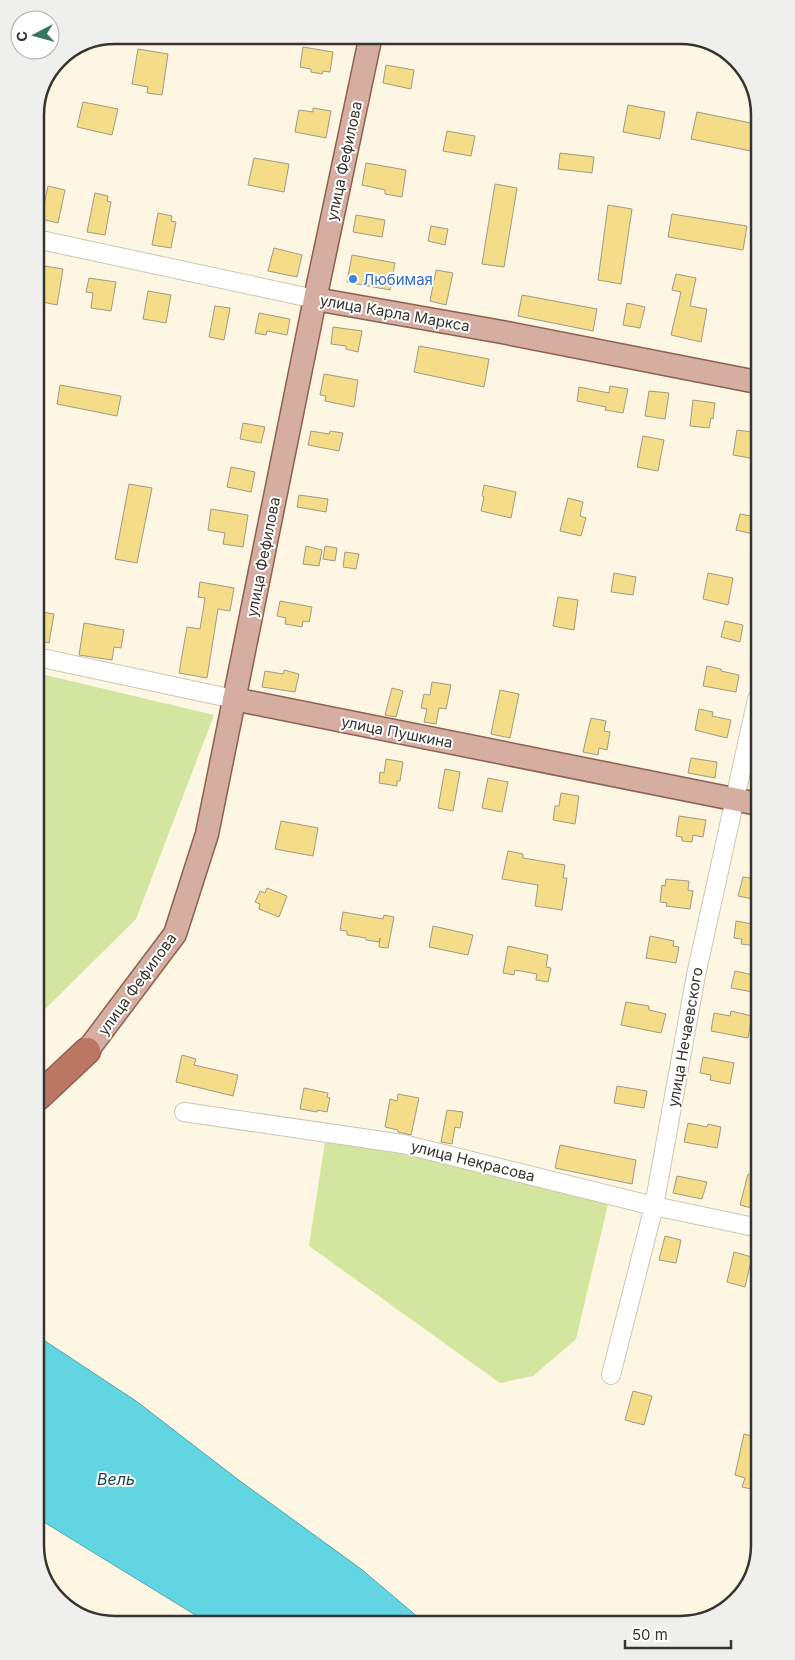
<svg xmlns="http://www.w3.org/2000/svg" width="795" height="1660" viewBox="0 0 795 1660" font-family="Inter,sans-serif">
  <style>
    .green { fill: #d3e59e }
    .water { fill: #61d5e2; stroke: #54a5ac }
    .building { fill: #f4dc89; stroke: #a09a88 }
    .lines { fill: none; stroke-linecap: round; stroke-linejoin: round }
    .minor-casing { stroke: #cdc7b3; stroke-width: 20 }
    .major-casing { stroke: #8d6050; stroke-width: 25 }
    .highway-casing { stroke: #8d6050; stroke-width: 29 }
    .minor { stroke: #fff; stroke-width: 18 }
    .major { stroke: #d6ada1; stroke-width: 22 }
    .highway { stroke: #bb7763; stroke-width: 26 }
    .shop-dot { fill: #3f7fe0; stroke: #fff; stroke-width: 2 }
    .labels { text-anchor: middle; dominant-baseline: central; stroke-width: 4; stroke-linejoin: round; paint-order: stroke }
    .street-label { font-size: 15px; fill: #37342d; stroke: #fff }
    .shop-label { font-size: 15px; fill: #366cbe; stroke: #fff; text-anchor: start }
    .water-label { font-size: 16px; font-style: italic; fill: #10454b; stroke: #fff }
    .rim { fill: none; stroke: #37342d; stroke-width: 2.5 }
  </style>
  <rect width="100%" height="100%" fill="#fcf6e2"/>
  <path class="green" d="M37,673L214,715L136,919L38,1016Z
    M326,1135L609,1200L576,1339L533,1376L500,1383L309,1246Z"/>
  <path class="water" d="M39,1337L136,1401L240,1481L361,1569L425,1623L207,1624L197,1616L39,1519Z"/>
  <path class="building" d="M303,47L333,52L330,72L323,71L322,74L311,72V69L300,67Z
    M138,49L168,54L162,95L147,93L148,87L132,84Z
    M386,65L414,70L411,89L383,83Z
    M83,102L118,109L112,135L77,127Z
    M628,105L665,112L660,139L623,132Z
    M313,108L331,111L326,138L295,132L299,110L313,112Z
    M697,112L756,124V152L691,139Z
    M447,131L475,136L471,156L443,151Z
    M560,153L594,157L592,173L558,169Z
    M254,158L289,164L284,192L248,185Z
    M366,163L406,170L402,197L385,194V190L362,185Z
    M495,184L517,188L504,267L482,264Z
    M48,186L65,190L58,223L41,219Z
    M95,193L108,196L107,201L111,202L105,235L87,232Z
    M608,205L632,209L621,284L598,280Z
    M158,213L172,216L171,221L176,222L171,248L152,245Z
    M672,214L747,226L743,250L668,237Z
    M356,215L385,220L382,237L353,232Z
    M431,226L448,229L445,245L428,241Z
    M274,248L302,255L297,277L268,271Z
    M352,255L395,263L390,290L347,282Z
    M44,266L63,269L57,305L38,301Z
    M436,270L453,273L446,305L430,301Z
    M676,274L696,278L690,306L707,309L701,342L671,335L681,292L672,290Z
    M89,278L116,282L111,311L91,308L93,293L86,292Z
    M148,291L171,295L166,323L143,319Z
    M522,295L597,309L593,331L518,316Z
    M627,303L645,307L640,328L623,325Z
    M215,306L230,308L224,340L209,337Z
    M259,313L290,319L287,335L267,331L266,335L255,333Z
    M333,327L362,331L358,352L346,349V346L331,344Z
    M419,346L489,359L484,387L414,372Z
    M324,374L358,380L354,407L325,401L326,396L320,395Z
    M60,385L121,396L117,416L57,404Z
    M610,386L628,389L623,413L605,410L606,407L577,401L579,387L609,393Z
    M649,391L669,393L665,419L645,416Z
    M693,400L715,403L713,419L711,418L709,428L690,426Z
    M243,423L265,427L261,443L240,439Z
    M737,430L752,432L751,440L757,441L755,459L733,455Z
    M311,431L329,434L330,431L343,433L339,451L308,445Z
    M643,436L664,440L658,471L637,467Z
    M231,467L255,472L251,492L227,487Z
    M129,484L152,488L137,563L115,559Z
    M484,485L516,492L511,518L481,511L484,497L482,496Z
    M299,495L328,499L326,512L297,507Z
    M568,498L583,502L580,516L586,518L581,536L560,531Z
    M211,509L248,515L243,547L223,544L225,533L208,530Z
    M740,514L757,517V535L736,530Z
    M306,546L322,550L319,566L303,564Z
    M325,546L337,548L335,561L323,559Z
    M345,552L359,554L356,569L343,567Z
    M614,573L636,577L633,595L611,592Z
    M708,573L733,578L728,605L703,599Z
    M200,582L234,588L230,611L218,609L207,678L179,673L187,627L200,629L205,598L198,597Z
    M558,597L578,600L574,630L553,626Z
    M280,601L312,607L309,622L303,621L302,627L285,624L286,618L277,616Z
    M37,611L54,614L49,643L37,641Z
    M725,621L743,625L740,642L721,637Z
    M84,623L124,630L121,648L114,647L112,660L79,655Z
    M707,666L721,669V671L739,675L736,692L703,686Z
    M284,670L299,674L295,692L262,687L265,671L283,674Z
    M432,682L451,685L446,709L439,708L436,724L424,722L427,709L421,708L424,694L430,695Z
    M392,688L403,691L396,717L385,715Z
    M500,690L519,694L510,738L491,734Z
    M699,709L713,712L712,716L731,720L727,738L695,730Z
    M591,718L606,721L604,731L610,732L607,750L599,748L598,755L583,752Z
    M691,758L717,762L715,778L688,773Z
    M386,759L403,762L400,781H397V786L379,783L380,772L384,773Z
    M445,769L460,772L453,811L438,808Z
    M488,778L508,782L502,812L482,808Z
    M561,793L579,796L575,824L553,820L555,806H559Z
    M679,816L706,820L703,837L693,835L692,842L682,841V837L676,836Z
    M281,821L318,828L313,856L275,849Z
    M508,851L523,854V858L565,865L563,878H567L562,910L535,906L538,885L502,879Z
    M743,877L758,879V900L738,896Z
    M666,879L689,881L688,890L693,891L690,909L666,906L667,903L660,902L662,885L665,886Z
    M267,888L287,896L279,917L259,909L260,904L255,902L260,891L265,893Z
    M343,912L383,919L384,915L394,917L388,948L379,947L380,938L379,942L366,940V938L347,935V931L340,930Z
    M736,921L758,925V946L741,944L742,939L734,938Z
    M433,926L473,935L468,955L429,947Z
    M650,936L674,941L673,946L679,947L676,963L646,958Z
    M508,946L548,955L546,967L551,968L548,982L536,980L537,974L515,970L514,975L503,973Z
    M735,971L758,976V993L731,988Z
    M626,1002L649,1006V1010L666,1014L661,1033L621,1025Z
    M731,1011L752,1016L748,1038L711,1031L714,1013L730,1016Z
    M182,1055L196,1059L194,1065L238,1075L233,1096L176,1082Z
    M703,1057L734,1063L730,1084L710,1080L711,1075L700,1073Z
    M617,1086L647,1091L644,1108L614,1103Z
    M304,1088L328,1093L327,1097L330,1098L327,1112L317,1110V1112L300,1109Z
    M398,1094L419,1098L411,1135L398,1132V1130L385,1127L390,1099L397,1101Z
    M447,1110L463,1112L460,1128L455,1127L452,1144L441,1142Z
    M688,1123L707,1127L708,1124L721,1127L717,1148L684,1142Z
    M560,1145L636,1160L632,1184L555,1168Z
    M748,1174L759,1177V1210L740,1205Z
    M677,1176L707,1182L702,1199L673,1193Z
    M665,1236L681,1240L676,1263L659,1260Z
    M734,1252L752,1257L745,1287L727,1282Z
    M633,1391L652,1396L644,1425L625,1420Z
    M744,1434L760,1438V1491L742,1487L745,1478L735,1475Z"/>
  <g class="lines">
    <defs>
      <path id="minor" d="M36,239L315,299
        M37,657L234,699
        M184,1112L403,1144L654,1206L759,1228
        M611,1375L654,1206L696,975L757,699"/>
      <path id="major" d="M315,299L502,332L757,382
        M234,699L758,804
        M87,1051L175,934L207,834L315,299L371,35"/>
      <path id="highway" d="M38,1097L87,1051"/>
    </defs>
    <use href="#minor" class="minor-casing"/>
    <use href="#major" class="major-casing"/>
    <use href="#highway" class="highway-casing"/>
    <use href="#minor" class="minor"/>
    <use href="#major" class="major"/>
    <use href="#highway" class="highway"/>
  </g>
  <circle class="shop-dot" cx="353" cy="279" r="5"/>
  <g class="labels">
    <g class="street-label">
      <text transform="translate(344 161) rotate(-78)">улица Фефилова</text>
      <text transform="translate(395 313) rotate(10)">улица Карла Маркса</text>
      <text transform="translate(263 557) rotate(-79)">улица Фефилова</text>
      <text transform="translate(397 732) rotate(11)">улица Пушкина</text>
      <text transform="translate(137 984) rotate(-54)">улица Фефилова</text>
      <text transform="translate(685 1037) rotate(-80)">улица Нечаевского</text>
      <text transform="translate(473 1161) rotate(14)">улица Некрасова</text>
    </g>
    <g class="shop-label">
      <text x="363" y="279">Любимая</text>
    </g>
    <g class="water-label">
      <text x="116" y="1479">Вель</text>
    </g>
  </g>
  <path d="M0 0H795V1660H0ZM115 44H680A71 71 0 0 1 751 115V1545A71 71 0 0 1 680 1616H115A71 71 0 0 1 44 1545V115A71 71 0 0 1 115 44Z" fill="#efefee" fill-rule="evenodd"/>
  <path class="rim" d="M115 44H680A71 71 0 0 1 751 115V1545A71 71 0 0 1 680 1616H115A71 71 0 0 1 44 1545V115A71 71 0 0 1 115 44Z"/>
  <g transform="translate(35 35) rotate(264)"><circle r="24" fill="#ffffff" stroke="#afaeab"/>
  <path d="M0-4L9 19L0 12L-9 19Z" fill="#367664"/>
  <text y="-8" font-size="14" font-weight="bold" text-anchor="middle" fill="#37342d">С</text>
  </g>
  <path d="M625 1640v8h106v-8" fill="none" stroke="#37342d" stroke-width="2.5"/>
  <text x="632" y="1640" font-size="15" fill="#37342d" stroke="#ffffff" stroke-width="4" paint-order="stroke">50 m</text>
</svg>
